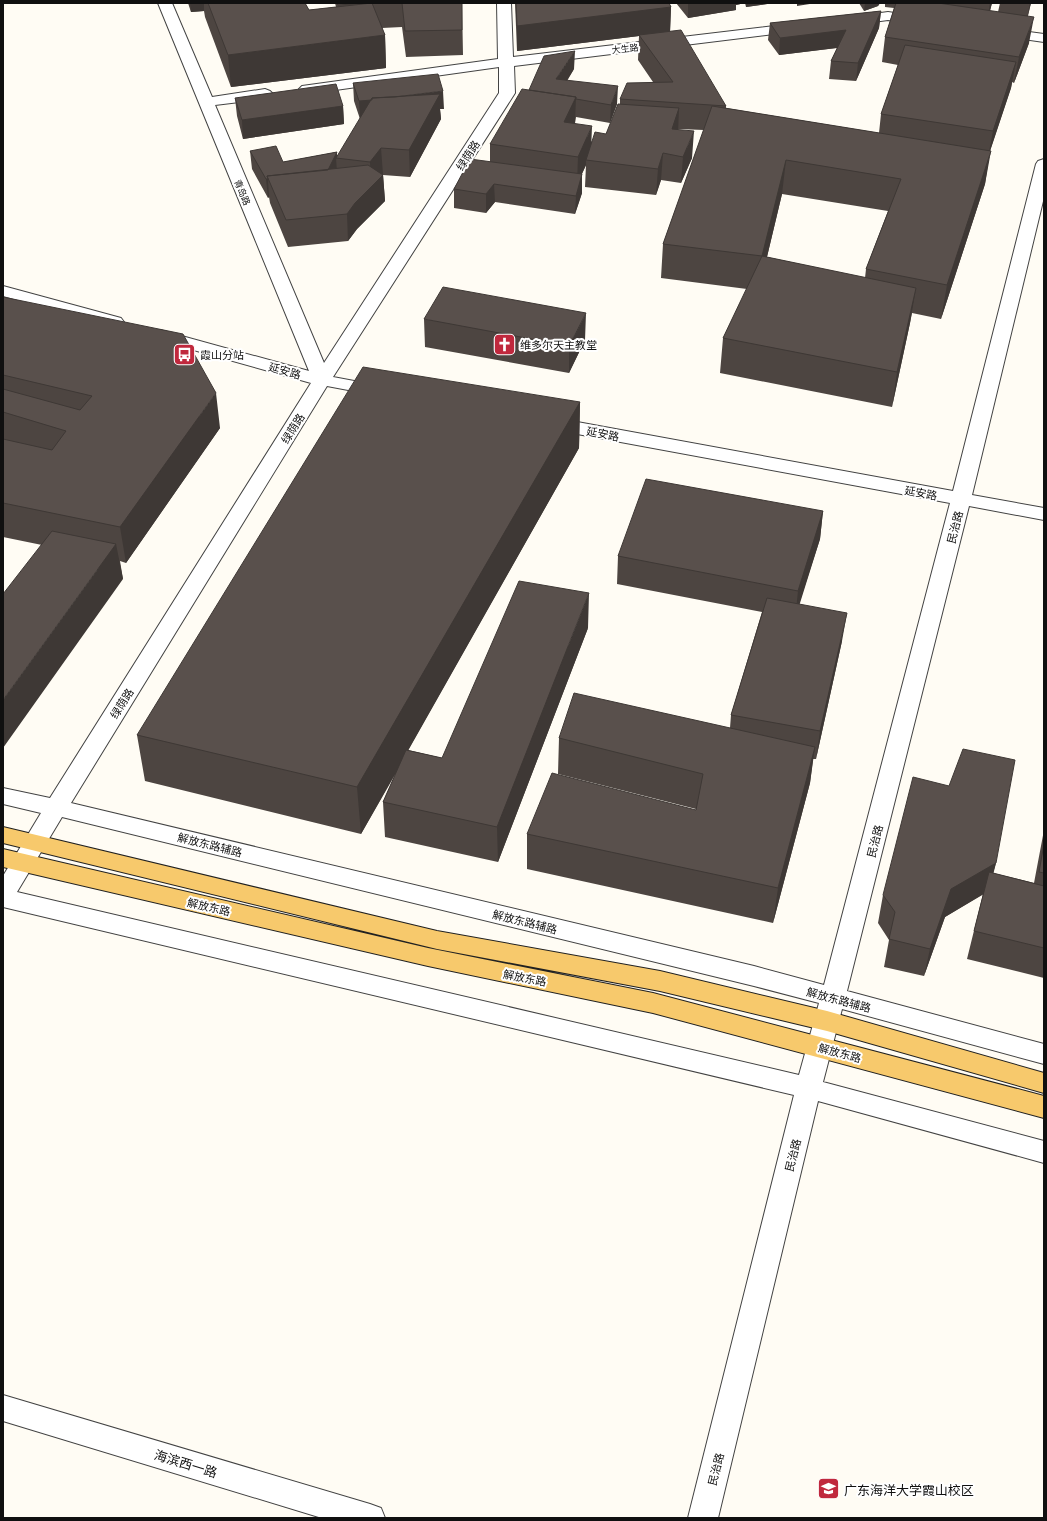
<svg xmlns="http://www.w3.org/2000/svg" width="1047" height="1521" viewBox="0 0 1047 1521" font-family="Literata,'Noto Sans SC',serif">
  <style>
    .lines { fill: none; stroke-linecap: round; stroke-linejoin: round }
    .minor-casing { stroke: #434343; stroke-width: 2 }
    .major-casing { stroke: #212121; stroke-width: 2 }
    .minor { fill: #fff; fill-rule: evenodd }
    .major { fill: #f7c96c; fill-rule: evenodd }
    .wall { fill: #4d4541; fill-rule: evenodd }
    .shaded-wall { fill: #3e3835 }
    .building { fill: #59504c; stroke: #3e3835 }
    .labels { text-anchor: middle; dominant-baseline: central; stroke-width: 4; stroke-linejoin: round; paint-order: stroke }
    .far-street-label { font-size: 9px; fill: #101010; stroke: #fff }
    .street-label { font-size: 11px; fill: #101010; stroke: #fff }
    .poi-label { font-size: 11px; fill: #101010; stroke: #fff; text-anchor: start }
    .near-street-label { font-size: 13px; fill: #101010; stroke: #fff }
    .near-poi-label { font-size: 13px; fill: #101010; stroke: #fff; text-anchor: start }
  </style>
  <rect width="100%" height="100%" fill="#fffcf4"/>
  <g class="lines">
    <defs>
      <path id="minor" d="M158,3H172L212,97L265,89L270,91L273,94L270,97L265,99L215,105L324,363L499,93V67L307,94L302,92L299,89L302,86L498,59L497,3H511L513,57L799,23L804,24L806,27L804,30L799,31L514,66L515,93L333,377L386,387L389,391L386,395L380,396L327,386L71,803L754,966L824,985L950,503L550,429L543,427L541,423L543,419L550,417L953,491L1036,164L1038,161L1044,159V197L972,495L1044,508V520L969,506L847,991L1044,1044V1064L842,1009L823,1082L1044,1141V1163L818,1101L718,1518H688L794,1095L3,907V876L41,813L3,804V788L50,798L311,383L154,339L151,335L154,331L160,330L309,371ZM62,817L754,986L819,1003L799,1075L17,892Z
        M888,12L922,17L927,18L929,21L927,24L922,25L888,20L851,25L846,24L844,21L846,18L851,17Z
        M1000,28L1044,34V42L995,35L993,32L995,29Z
        M3,286L121,318L124,322L121,326L115,327L3,296Z
        M3,1395L370,1504L381,1508L385,1518H322L3,1421Z"/>
      <path id="major" d="M3,827L437,931L660,971L827,1011L1044,1073V1093L827,1031L660,991L437,949L3,843Z
        M3,849L428,948L653,993L1044,1096V1118L653,1013L428,966L3,867Z"/>
    </defs>
    <use href="#minor" class="minor-casing"/>
    <use href="#major" class="major-casing"/>
    <use href="#minor" class="minor"/>
    <use href="#major" class="major"/>
  </g>
  <path class="wall" d="M188,3H305L309,10L336,7L335,3H462L463,55L406,57L402,27L382,28L385,35L386,68L231,87L205,17L204,11L191,12Z
    M515,3H669L671,7L670,31L726,106V108L879,133L881,114L898,65L882,62L885,37L894,8L885,7V3H992L990,11L998,12L1000,3H1031L1028,16L1029,43L1014,83L1012,82L1011,88L990,151L985,184L941,319L912,313L910,323L892,407L720,373L723,338L747,289L661,278L663,244L704,130L678,129V130L692,158L681,183L661,180L656,195L585,187L586,165L582,174V193L575,214L495,202L486,213L454,208V189L490,162V144L529,90L574,69L567,81L617,104L610,123L576,117L575,123L592,142L606,134L620,104V99L653,82L638,60L639,36L517,51ZM782,194L888,211L866,269L865,278L767,257Z
    M676,3H774L746,7L745,3L736,5V10L688,18Z
    M859,3H880L878,6L864,11Z
    M881,11L879,28L856,81L829,79L831,61L837,48L779,55L768,40L770,23Z
    M353,83L444,109H440L441,119L410,177L383,175L385,201L357,229L348,241L288,247L270,203L269,197L268,198L252,169L250,151L283,162L337,152V157L360,119L354,101Z
    M235,98L343,106L344,124L243,139L237,116Z
    M3,297L220,428L126,563L120,561L123,579L42,545L3,537Z
    M424,319L585,340L569,373L425,347Z
    M580,402L579,448L408,750L442,758L588,628L498,862L385,837L383,802L396,773L361,834L145,781L137,735Z
    M823,511L820,539L799,604L842,641L816,759H813L810,783L773,923L527,869V834L696,810V809L558,774L559,738L730,728L731,715L762,612L617,584L618,556Z
    M1044,830V978L967,959L983,894L945,917L924,976L884,967L889,940L878,923L883,895L996,863L993,873L1034,883Z"/>
  <path class="shaded-wall" d="M190,3H204V11L191,12Z
    M688,3H745L736,5V10L688,18Z
    M746,3H774L746,7Z
    M797,3H816L797,6Z
    M865,3H880L878,6L864,11Z
    M990,3H992L987,21Z
    M1030,3H1031L1026,22Z
    M671,7L670,33L639,35V36L517,51V26Z
    M881,11L879,28L856,81L858,63Z
    M1034,17L1029,43L1014,83L1019,57Z
    M846,30L844,47L779,55L780,38Z
    M385,35L386,68L231,87L228,55Z
    M575,51L574,69L557,96L556,79Z
    M1016,62L1011,88L988,157L993,131Z
    M618,86L617,104L610,123L611,105Z
    M443,91L444,109H440L441,119L410,177L409,150L360,119L359,101Z
    M576,97L575,123L563,148L564,122Z
    M343,106L344,124L243,139L242,120Z
    M679,108L678,134L670,156L672,129Z
    M592,126L591,152L586,160V165L577,184L578,157Z
    M694,131L692,158L681,183L683,157Z
    M381,148L385,201L357,229L348,241L347,214L355,203L371,187L370,162Z
    M991,151L985,184L941,319L947,285Z
    M337,152V159L336,158L337,172L276,197Z
    M663,153L661,180L656,195L658,169Z
    M786,160L782,194L759,290L762,256Z
    M582,174V193L575,214L576,196Z
    M266,179H268L269,197L268,198Z
    M494,184L495,202L486,213V194Z
    M916,288L910,323L892,407L897,372Z
    M586,313L585,340L569,373V346Z
    M216,393L220,428L126,563L120,527Z
    M580,402L579,448L361,834L357,787Z
    M823,511L820,539L795,619L798,591Z
    M116,544L123,579L3,748V700Z
    M589,593L588,628L498,862L497,827Z
    M847,613L842,641L816,759L820,731Z
    M815,747L810,783L773,923L778,888Z
    M996,863L989,891L945,917L924,976L930,949L951,889Z"/>
  <path class="building" d="M208,3H305L309,10L372,3L385,35L228,55Z
    M337,3H368L338,5Z
    M402,3H462V30L405,31Z
    M516,3H669L671,7L517,26Z
    M896,3H938L1034,17L1019,57L885,37Z
    M881,11L858,63L831,61L846,30L780,38L770,23Z
    M681,30L726,106L620,99L627,83L673,82L639,35Z
    M905,45L1016,62L993,131L881,114Z
    M575,51L556,79L618,86L611,105L576,99V97L529,90L544,56Z
    M438,74L443,91L395,97L372,98V100L359,101L353,83Z
    M336,84L343,106L242,120L235,98Z
    M522,89L576,97L564,122L592,126L578,157L490,144Z
    M440,94L409,150L381,148L370,162L336,158L372,98Z
    M618,104L679,108L672,129L694,131L683,157L663,153L658,169L586,160L595,132L606,134Z
    M712,106L991,151L947,285L866,269L901,179L786,160L762,256L663,244Z
    M276,146L283,162L337,152L328,170L267,176L268,179H266L250,151Z
    M470,159L582,174L576,196L494,184L486,194L454,189Z
    M368,165L383,175L355,203L347,214L286,220L267,176Z
    M762,256L916,288L897,372L723,338Z
    M443,287L586,313L569,346L424,319Z
    M3,297L183,334L216,393L120,527L3,503V439L52,450L66,431L3,412V389L80,410L92,396L3,375Z
    M363,367L580,402L357,787L137,735Z
    M646,479L823,511L798,591L618,556Z
    M52,531L116,544L3,700V594Z
    M519,581L589,593L497,827L383,802L406,750L442,758Z
    M767,598L847,613L820,731L731,715Z
    M574,693L815,747L778,888L527,834L552,773L696,810L703,774L559,738Z
    M963,749L1015,760L996,863L951,889L930,949L889,939L895,912L883,895L913,777L949,786Z
    M1044,844V873L1039,872Z
    M989,872L1044,886V948L974,931Z"/>
  <defs>
    <symbol id="church-square" viewBox="-11 -11 22 22"><rect x="-9" y="-9" width="18" height="18" rx="4" fill="#c0283d" stroke="#fff"/><path d="M-1.2-6h2.4v3.5h3.3v2.4h-3.3V6h-2.4V-.1h-3.3v-2.4h3.3Z" fill="#fff"/></symbol>
    <symbol id="bus-square" viewBox="-11 -11 22 22"><rect x="-9" y="-9" width="18" height="18" rx="4" fill="#c0283d" stroke="#fff"/><path d="M-5-6H5V4H4V6H2V4H-2V6H-4V4H-5ZM-3.5-4V0h7V-4ZM-3.5 1.2v1.5H-2V1.2ZM2 1.2v1.5H3.5V1.2Z" fill="#fff"/></symbol>
    <symbol id="university-square" viewBox="-11 -11 22 22"><rect x="-9" y="-9" width="18" height="18" rx="4" fill="#c0283d" stroke="#fff"/><path d="M0-5L7-2L0 1L-7-2ZM-4 1L0 2.5L4 1V4Q0 6-4 4Z" fill="#fff"/></symbol>
  </defs>
  <g fill-rule="evenodd">
    <use href="#church-square" x="492" y="332" width="25" height="25"/>
    <use href="#bus-square" x="172" y="342" width="25" height="25"/>
    <use href="#university-square" x="816" y="1476" width="25" height="25"/>
  </g>
  <g class="labels">
    <g class="far-street-label">
      <text transform="translate(625 48) rotate(-7)">大生路</text>
      <text transform="translate(243 192) rotate(67)">青岛路</text>
    </g>
    <g class="street-label">
      <text transform="translate(467 155) rotate(-57)">绿荫路</text>
      <text transform="translate(285 370) rotate(16)">延安路</text>
      <text transform="translate(292 428) rotate(-58)">绿荫路</text>
      <text transform="translate(603 433) rotate(11)">延安路</text>
      <text transform="translate(921 492) rotate(10)">延安路</text>
      <text transform="translate(954 527) rotate(-76)">民治路</text>
      <text transform="translate(121 703) rotate(-58)">绿荫路</text>
      <text transform="translate(874 841) rotate(-76)">民治路</text>
      <text transform="translate(210 844) rotate(14)">解放东路辅路</text>
      <text transform="translate(209 906) rotate(13)">解放东路</text>
      <text transform="translate(525 921) rotate(14)">解放东路辅路</text>
      <text transform="translate(525 977) rotate(11)">解放东路</text>
      <text transform="translate(839 999) rotate(15)">解放东路辅路</text>
      <text transform="translate(840 1052) rotate(15)">解放东路</text>
      <text transform="translate(792 1155) rotate(-76)">民治路</text>
      <text transform="translate(715 1469) rotate(-76)">民治路</text>
    </g>
    <g class="poi-label">
      <text x="520" y="344">维多尔天主教堂</text>
      <text x="200" y="354">霞山分站</text>
    </g>
    <g class="near-street-label">
      <text transform="translate(186 1463) rotate(17)">海滨西一路</text>
    </g>
    <g class="near-poi-label">
      <text x="844" y="1489">广东海洋大学霞山校区</text>
    </g>
  </g>
  <rect width="1047" height="1521" fill="none" stroke="#101010" stroke-width="8"/>
</svg>
